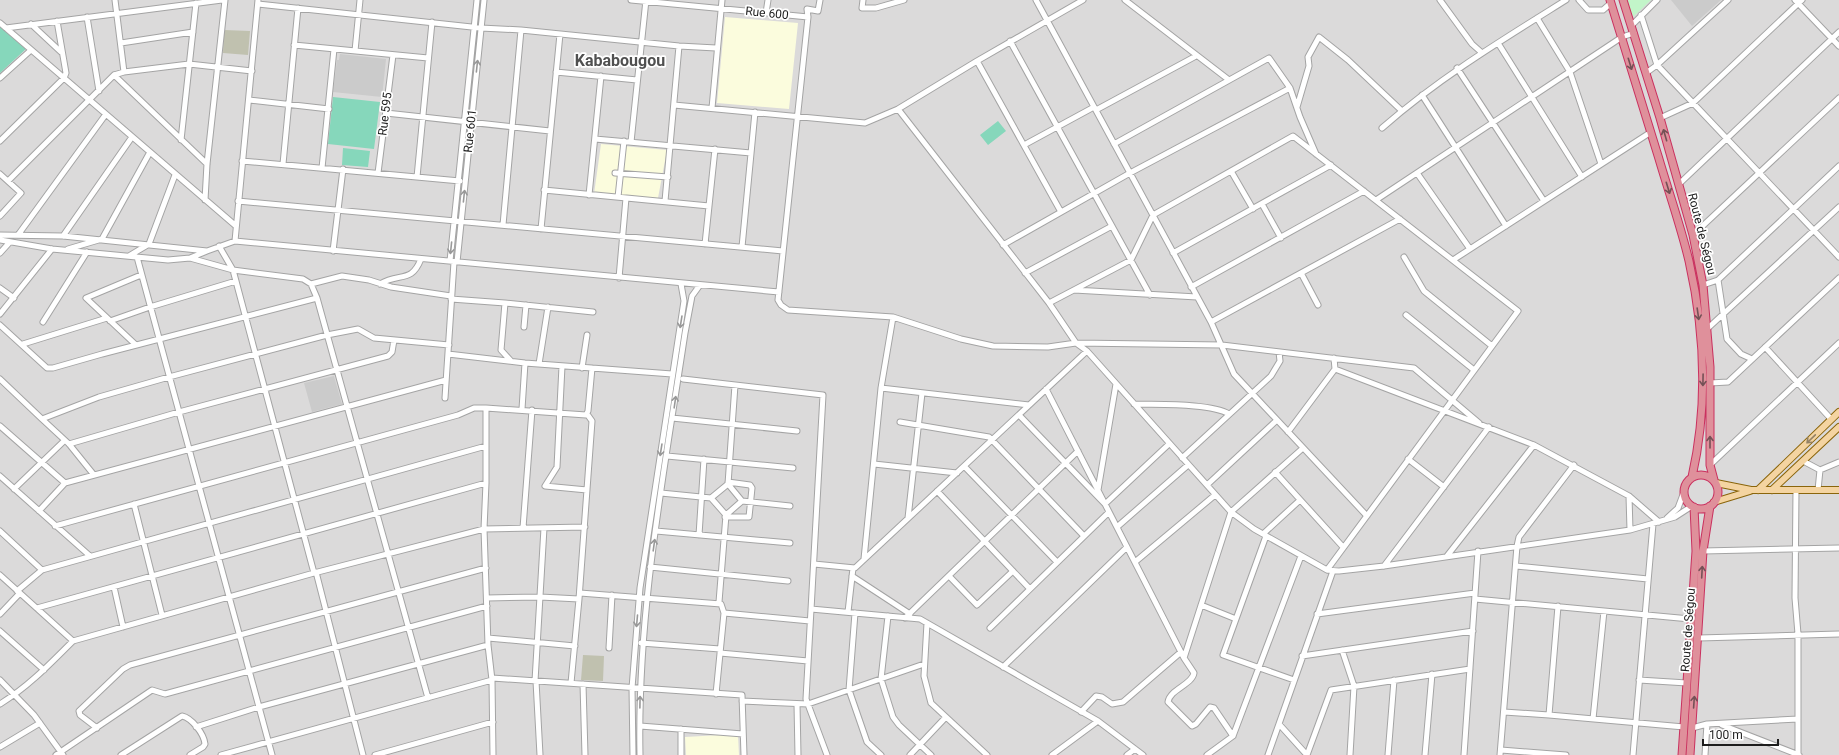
<svg xmlns="http://www.w3.org/2000/svg" width="1839" height="755" viewBox="0 0 1839 755" font-family="Roboto,sans-serif">
  <style>
    .residential { fill: #dbdada }
    .education { fill: #fbfcdd }
    .religious { fill: #cbcbcb }
    .construction { fill: #c0c1af }
    .park { fill: #c2f5c9 }
    .pitch { fill: #86d7bb }
    .lines { fill: none; stroke-linecap: round; stroke-linejoin: round }
    .minor-casing { stroke: #a4a4a4; stroke-width: 7 }
    .major-casing { stroke: #8a650b; stroke-width: 8 }
    .highway-casing { stroke: #ca315f; stroke-width: 9 }
    .minor { stroke: #fff; stroke-width: 5 }
    .major { stroke: #f4d4a1; stroke-width: 6 }
    .highway { stroke: #df909b; stroke-width: 7 }
    .oneway { stroke: #745156 }
    .oneway2 { stroke: #999 }
    .oneway3 { stroke: #938266 }
    .labels { text-anchor: middle; dominant-baseline: central; stroke-width: 3.5; stroke-linejoin: round; paint-order: stroke }
    .street-label { font-size: 12px; fill: #1d1d1d; stroke: #fff }
    .district-label { font-size: 16px; font-weight: bold; fill: #505050; stroke: #fff }
  </style>
  <rect width="100%" height="100%" fill="#edeae3"/>
  <path class="residential" d="M0,0H1839V755H0Z"/>
  <path class="education" d="M725,17L798,23L789,109L717,103Z
    M601,144L667,150L658,198L594,194Z
    M738,734L739,755H686L685,737Z"/>
  <path class="religious" d="M1671,0H1721L1692,26Z
    M340,54L386,59L382,97L333,92L337,60H339Z
    M334,376L342,404L312,412L304,383Z"/>
  <path class="construction" d="M224,30L250,31L248,55L223,53Z
    M583,655L604,656L603,681L581,680Z"/>
  <path class="park" d="M1627,0H1651L1633,17Z"/>
  <path class="pitch" d="M0,26L27,48L0,73Z
    M333,97L380,102L374,149L328,144Z
    M998,121L1006,131L988,145L980,135Z
    M343,148L370,151L368,167L342,165Z"/>
  <g class="lines">
    <defs>
      <path id="minor" d="M115,0L124,72
        M631,0L808,17
        M820,0L818,11L807,9L808,17L778,300L781,305L788,310L893,317L961,339L993,346L1048,347L1076,343L1222,345L1414,368L1479,423
        M863,0L862,8H876L904,0
        M1036,0L1211,322L1234,374L1367,516
        M1125,0L1229,80
        M1440,0L1472,44L1481,52
        M1579,0L1588,10H1603L1611,3
        M1795,0L1839,46
        M258,4L481,28L521,30L679,46L716,48
        M766,13L768,0
        M1641,15L1657,65L1839,257
        M87,17L99,91
        M1537,18L1570,72L1601,164
        M0,23L236,226
        M31,24L61,52
        M1632,25L1657,0
        M6,28L222,0
        M1010,41L1150,295
        M121,43L193,32
        M1498,43L1582,177
        M294,45L428,58
        M355,51L360,0
        M977,61L1061,212
        M1457,68L1544,201
        M556,72L637,80
        M1646,73L1657,65L1728,0
        M114,75L207,164
        M0,78L31,50
        M1422,95L1506,226
        M249,100L329,109
        M674,105L865,123L898,109L977,61L1083,0
        M1297,107L1309,66L1308,57L1319,37L1348,60L1402,111
        M712,108L722,0
        M898,109L1049,303L1076,343L1087,351L1231,512L1254,529L1327,570L1339,571L1384,566L1630,530L1675,517L1692,506
        M1096,110L1196,56
        M386,113L550,131
        M1660,118L1693,103L1802,0
        M1382,128C1439,78 1502,40 1566,0
        M595,139L751,153
        M181,140L196,3
        M0,141L64,78L66,73L57,21
        M631,142L646,0
        M1114,144L1269,58L1290,88L1300,117L1316,154
        M1024,145L1094,107
        M242,161L460,181
        M283,164L298,8
        M322,168L334,49
        M1231,171L1253,209
        M378,173L393,55
        M615,173L668,177
        M1417,173L1470,249
        M0,174L21,193L0,216
        M417,177L432,22
        M8,181L114,75L124,72L189,64L252,71
        M1679,184L1839,32
        M544,190L709,206
        M589,195L601,76
        M618,197L624,141
        M205,200L207,164L225,0
        M1376,200L1622,37L1634,33
        M238,201L783,251
        M665,201L679,46
        M1262,204L1281,238
        M503,225L521,30
        M541,229L560,34
        M0,235L63,236L207,251L235,241L779,292
        M18,235L106,114
        M1693,235L1839,98
        M63,236L132,137
        M0,240L52,249L168,260L190,258L207,251
        M235,241L258,0
        M705,244L715,149
        M1003,245L1130,173L1290,88
        M219,246L233,270L314,573
        M742,247L755,112
        M68,249L102,239L150,152
        M333,251L343,169
        M0,253L9,243
        M1173,253L1331,165
        M129,256L149,244L175,175
        M137,257L272,755
        M1404,257L1424,291L1492,346
        M190,258L233,270L303,279L311,284L317,298L428,698
        M1453,260L1651,132
        M450,261L477,0
        M457,262L484,0
        M1025,273L1112,226
        M1301,273L1318,305
        M619,278L626,198
        M1718,280L1727,339L1741,354L1752,359
        M311,284L342,276L369,280L391,287L451,296
        M380,284C400,272 411,284 421,259
        M1703,285L1718,280L1839,166
        M1191,287L1364,191
        M0,288L14,298
        M1074,290L1197,297
        M451,299L505,303L501,350L511,361
        M505,303L593,312
        M1049,303L1131,260L1153,215L1293,136L1518,311L1327,570
        M0,314L52,249
        M1406,315L1474,370
        M110,321L150,307L236,281
        M43,322L87,252
        M1211,322L1400,219
        M0,325L47,368H53L102,354L317,298
        M524,327L526,305
        M1707,329L1839,207
        M23,344L107,318
        M136,345L86,298L141,275
        M1765,347L1831,419
        M448,354L525,363L672,374
        M539,364L548,307
        M562,366L557,467L545,486L587,490
        M582,368L587,335
        M1335,369L1534,445L1629,496L1659,522
        M0,379L42,419L99,397L169,377L327,335L358,329L374,338L449,345
        M683,379L823,395L806,699L827,755
        M1710,383L1728,382L1839,278
        M881,388L1029,405
        M1046,389L1184,658L1194,673C1192,685 1170,689 1168,702L1192,726L1196,724L1210,707L1214,708L1233,736
        M445,398L454,262
        M1134,404C1158,405 1210,403 1229,414
        M486,408L586,415L588,411L592,368
        M522,409L525,363
        M1019,415L1105,504L1169,444
        M672,418L797,431
        M42,419L69,444L94,475
        M900,422L989,437L1084,536
        M0,426L65,483
        M1288,432L1335,369L1334,358
        M69,444L179,412L388,356L392,352L394,340
        M667,456L793,468
        M1182,458L1271,376L1280,361L1279,352
        M1408,459L1444,487
        M1803,461L1820,470
        M874,464L957,473
        M1710,465L1839,343
        M964,466L1057,562
        M1275,472L1343,547
        M0,476L90,556
        M728,484L735,385
        M1207,485L1277,420
        M14,489L64,441
        M1098,490L1116,384
        M1796,490L1795,598L1798,634V755
        M1818,490L1820,470L1839,462
        M937,491L1030,589
        M661,493L711,498
        M1629,496L1630,530
        M742,501L790,506
        M134,504L162,615
        M39,511L65,483L446,380
        M725,517H749L752,488L750,485L728,482
        M908,518L922,393
        M1667,518L1678,508L1684,492
        M55,526L458,415L474,408H486V483L484,529L488,645L492,680L493,755
        M1117,527L1188,465
        M523,528L532,410
        M0,531L42,570
        M656,531L790,543
        M1263,534L1300,500
        M699,535L704,459
        M1266,536L1223,655L1294,680
        M1703,551L1839,548
        M1447,556L1534,445
        M864,559L881,388L893,317
        M1135,562L1215,495
        M814,564L855,568L1087,351
        M1384,566L1489,427
        M1516,566L1648,579
        M650,567L788,581
        M316,572L363,755
        M0,575L73,641
        M852,576L910,614
        M949,576L977,605L1013,571
        M114,587L123,627
        M17,591L42,570L486,446
        M580,593L721,604L724,613L716,694
        M487,598L540,597L579,599
        M1475,599L1690,619
        M719,602L726,515L711,498L728,484L742,501L726,515
        M1201,605L1236,619
        M1558,606L1549,715L1684,727
        M37,608L486,483
        M811,609L920,619L1098,721L1143,755
        M848,612L853,568
        M724,613L810,621
        M855,613L849,690L867,742L881,755
        M0,614L20,593
        M1317,614L1475,593
        M888,616L881,679L893,717L899,725L931,755
        M905,618L1078,451
        M927,623L924,676L931,703L987,755
        M990,628L1109,512
        M0,631L44,670
        M488,638L575,646
        M1699,638L1839,634
        M641,643L720,649
        M609,648L612,595
        M1342,650L1354,686L1350,755
        M720,653L808,661
        M1302,656L1473,631
        M1184,658L1231,512L1303,448
        M1003,667L1127,547
        M492,678L742,695L744,755
        M0,680L34,715L63,755
        M1639,680L1687,683
        M535,681L544,528
        M536,681L540,755
        M571,683L579,599L592,421L587,414
        M583,684L585,755
        M742,701L808,704L924,664
        M0,704C28,687 50,664 73,641L314,573L484,529L585,527
        M797,704L798,755
        M1081,712L1096,696L1102,697L1112,704L1123,702L1181,652
        M1504,712L1549,715
        M1593,719L1604,611
        M1279,724L1307,755
        M1722,725L1799,755
        M640,726L743,734
        M196,727L259,707L488,645
        M97,728L80,715L79,711L123,669L130,665L486,568
        M1692,728L1707,724L1798,719
        M681,729V755
        M0,747L40,723
        M1501,750L1566,755
        M56,755L152,690L165,694L487,606
        M121,755L182,716C192,718 204,734 205,744L203,747L190,755
        M221,755L492,680
        M375,755L493,722
        M633,755L632,688L640,588L684,301L681,284
        M640,755C637,613 664,473 685,333L692,296L700,285
        M910,755L946,717
        M1052,755L1098,721
        M1127,755L1135,749
        M1207,755L1233,736L1301,556
        M1268,755L1333,571
        M1307,755L1331,690L1470,669
        M1388,755L1394,680
        M1425,755L1432,674
        M1464,755L1478,551
        M1500,755L1517,546L1519,537L1574,465
        M1633,755L1653,524
        M1705,755L1707,724"/>
      <path id="major" d="M1716,483L1751,490H1839
        M1758,490L1839,412
        M1772,490L1839,427
        M1714,502L1750,491"/>
      <path id="highway" d="M1610,0C1626,53 1643,106 1659,159C1669,193 1681,227 1689,261C1705,332 1708,406 1692,477
        M1623,0L1660,118L1693,235L1703,285L1710,367V465L1714,480
        M1684 492a17 17 0 1 1 34 0a17 17 0 1 1-34 0Z
        M1682,755L1696,551L1694,507
        M1690,755L1703,551L1710,506"/>
    </defs>
    <use href="#minor" class="minor-casing"/>
    <use href="#major" class="major-casing"/>
    <use href="#highway" class="highway-casing"/>
    <use href="#minor" class="minor"/>
    <use href="#major" class="major"/>
    <use href="#highway" class="highway"/>
  </g>
  <defs><path id="oneway-shaft" d="M-6 0H5M1.5-3L5.5 0L1.5 3" fill="none" stroke-width="1.6" stroke-linecap="round" stroke-linejoin="round"/></defs>
  <g class="oneway">
    <use href="#oneway-shaft" transform="translate(1630 64) rotate(73)"/>
    <use href="#oneway-shaft" transform="translate(1665 135) rotate(-106)"/>
    <use href="#oneway-shaft" transform="translate(1668 188) rotate(73)"/>
    <use href="#oneway-shaft" transform="translate(1698 314) rotate(82)"/>
    <use href="#oneway-shaft" transform="translate(1703 380) rotate(91)"/>
    <use href="#oneway-shaft" transform="translate(1710 442) rotate(-90)"/>
    <use href="#oneway-shaft" transform="translate(1702 572) rotate(-87)"/>
    <use href="#oneway-shaft" transform="translate(1694 702) rotate(-86)"/>
  </g>
  <g class="oneway2">
    <use href="#oneway-shaft" transform="translate(477 66) rotate(-84)"/>
    <use href="#oneway-shaft" transform="translate(464 196) rotate(-84)"/>
    <use href="#oneway-shaft" transform="translate(451 248) rotate(96)"/>
    <use href="#oneway-shaft" transform="translate(681 322) rotate(99)"/>
    <use href="#oneway-shaft" transform="translate(675 402) rotate(-82)"/>
    <use href="#oneway-shaft" transform="translate(661 450) rotate(99)"/>
    <use href="#oneway-shaft" transform="translate(654 545) rotate(-82)"/>
    <use href="#oneway-shaft" transform="translate(637 621) rotate(95)"/>
    <use href="#oneway-shaft" transform="translate(640 702) rotate(-89)"/>
  </g>
  <use class="oneway3" href="#oneway-shaft" transform="translate(1811 439) rotate(136)"/>
  <g class="labels">
    <g class="street-label">
      <text transform="translate(767 13) rotate(6)">Rue 600</text>
      <text transform="translate(385 114) rotate(-83)">Rue 595</text>
      <text transform="translate(470 131) rotate(-84)">Rue 601</text>
      <text transform="translate(1702 234) rotate(76)">Route de Ségou</text>
      <text transform="translate(1688 630) rotate(-86)">Route de Ségou</text>
    </g>
    <g class="district-label">
      <text x="620" y="60">Kababougou</text>
    </g>
  </g>
  <path d="M1703 739v6h75v-6" fill="none" stroke="#1d1d1d" stroke-width="2"/>
  <text x="1709" y="739" font-size="12" fill="#1d1d1d" stroke="#ffffff" stroke-width="3" paint-order="stroke">100 m</text>
</svg>
